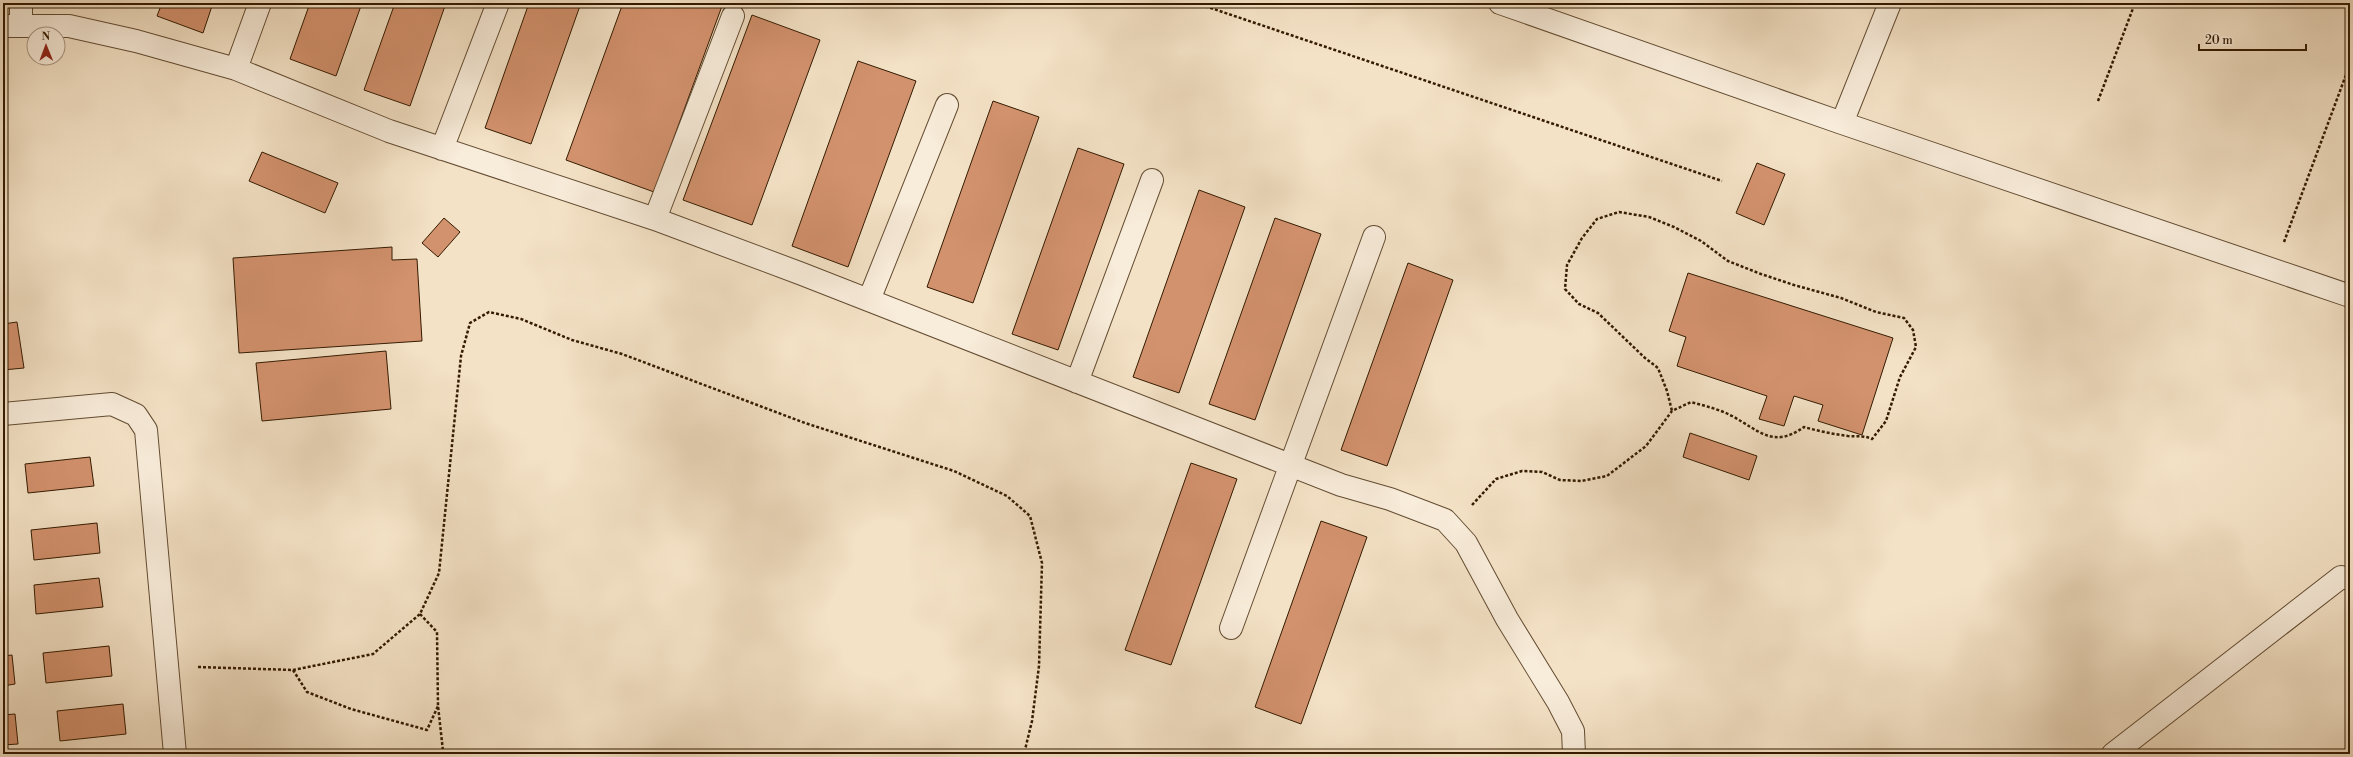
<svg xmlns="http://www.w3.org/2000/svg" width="2353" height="757" viewBox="0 0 2353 757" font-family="'Libre Bodoni',serif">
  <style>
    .building { fill: #d3926e; stroke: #331a00 }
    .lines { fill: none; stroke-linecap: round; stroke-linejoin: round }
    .minor-casing { stroke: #634c32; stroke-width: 24 }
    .path { stroke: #331a00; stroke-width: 2.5; stroke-dasharray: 3 2; stroke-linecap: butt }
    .minor { stroke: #f8ecda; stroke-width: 22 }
  </style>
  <rect width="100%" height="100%" fill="#f4e2c6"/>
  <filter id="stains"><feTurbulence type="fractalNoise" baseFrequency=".005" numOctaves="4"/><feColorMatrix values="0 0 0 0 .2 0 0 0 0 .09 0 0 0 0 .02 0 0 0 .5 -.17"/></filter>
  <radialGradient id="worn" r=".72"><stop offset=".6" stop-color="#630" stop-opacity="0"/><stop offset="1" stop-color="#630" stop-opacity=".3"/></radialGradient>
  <path class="building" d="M162,3H213L203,33L157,16Z
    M310,3H362L336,76L290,59Z
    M395,3H446L410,106L364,90Z
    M529,3H581L531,144L485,128Z
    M623,3H714L722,6L654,192L566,160Z
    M752,15L820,40L752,225L683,200Z
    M858,61L916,81L848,267L792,246Z
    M993,101L1039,117L973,303L927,287Z
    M1078,148L1124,164L1058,350L1012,334Z
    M262,152L338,183L325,213L249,181Z
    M1757,163L1785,174L1764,225L1736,213Z
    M1199,190L1245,207L1179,393L1133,377Z
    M444,218L460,232L438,257L422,243Z
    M1275,218L1321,234L1255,420L1209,404Z
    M392,247V260L417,259L422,341L239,353L233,258Z
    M1408,263L1453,280L1387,466L1341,450Z
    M1688,273L1893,338L1862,435L1818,421L1823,405L1794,396L1784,426L1759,419L1767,396L1677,366L1686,337L1669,331Z
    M17,322L24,368L3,370V324Z
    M386,351L391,409L262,421L256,363Z
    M1690,433L1757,456L1749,480L1683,457Z
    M90,457L94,486L28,493L25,464Z
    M1191,463L1237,479L1171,665L1125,650Z
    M1321,521L1367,537L1301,724L1255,707Z
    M97,523L100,553L34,560L31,530Z
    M99,578L103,607L36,614L34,585Z
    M109,646L112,676L46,683L43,653Z
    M12,655L15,684L3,686V656Z
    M123,704L126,734L60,741L57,711Z
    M15,714L18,744L3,745V715Z"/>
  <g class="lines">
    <defs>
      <path id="minor" d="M21,3V25
        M1500,3L1842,123L1890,3
        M3,26H69L136,41L236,69L389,131L655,219L802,274L1341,485L1390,499L1445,520L1466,543L1507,619L1558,702L1573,731L1574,754
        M236,69L260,3
        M1842,123L2350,296
        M442,149L498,3
        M655,219L733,16
        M869,300L947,105
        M1077,382L1152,180
        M3,414L112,404L136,415L146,430L175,754
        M1231,628L1374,237
        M2113,754L2341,577L2350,579"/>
    </defs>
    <use href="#minor" class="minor-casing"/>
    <path class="path" d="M1196,3L1722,181
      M2098,101L2135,3
      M2284,242L2350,64
      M1472,505L1496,479L1522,471L1542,472L1560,480L1581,481L1607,476L1646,446L1672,411L1691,402C1705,406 1719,409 1732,416C1760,431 1773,449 1804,427C1818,431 1833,434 1848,436C1858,437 1863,435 1872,439L1886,421L1900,377L1916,347L1913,330L1904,318L1876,312L1841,298L1794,285L1761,274L1728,261L1701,241L1674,227L1649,217L1619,212L1597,219L1582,238L1567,265L1565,289L1579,304L1598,313L1645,358L1658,368L1667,391L1672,411
      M420,614L437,632L438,706L443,751L448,754
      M198,667L293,670L373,654L420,614L439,573L461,356L470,323L489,312L521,319L572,340L622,354L805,423L954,471L1007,496L1030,516L1042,563L1039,666L1032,721L1024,754
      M293,670L307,692L351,709L427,730L438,706"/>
    <use href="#minor" class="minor"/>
  </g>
  <rect width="2353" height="757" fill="none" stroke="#f4e2c6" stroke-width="16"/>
  <rect x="4" y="4" width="2345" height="749" fill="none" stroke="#331a00" stroke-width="2"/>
  <rect x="8" y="8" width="2337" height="741" fill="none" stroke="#331a00"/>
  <g transform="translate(46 46) rotate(359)"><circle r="19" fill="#f8ecda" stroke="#a99883"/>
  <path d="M0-3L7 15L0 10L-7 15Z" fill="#8f2418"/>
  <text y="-6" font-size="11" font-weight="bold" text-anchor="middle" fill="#331a00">N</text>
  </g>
  <path d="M2199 44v6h107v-6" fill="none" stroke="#331a00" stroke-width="2"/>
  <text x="2205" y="44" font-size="12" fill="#331a00" stroke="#f8ecda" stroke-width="3" paint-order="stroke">20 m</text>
  <rect width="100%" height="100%" filter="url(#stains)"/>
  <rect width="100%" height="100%" fill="url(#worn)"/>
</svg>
